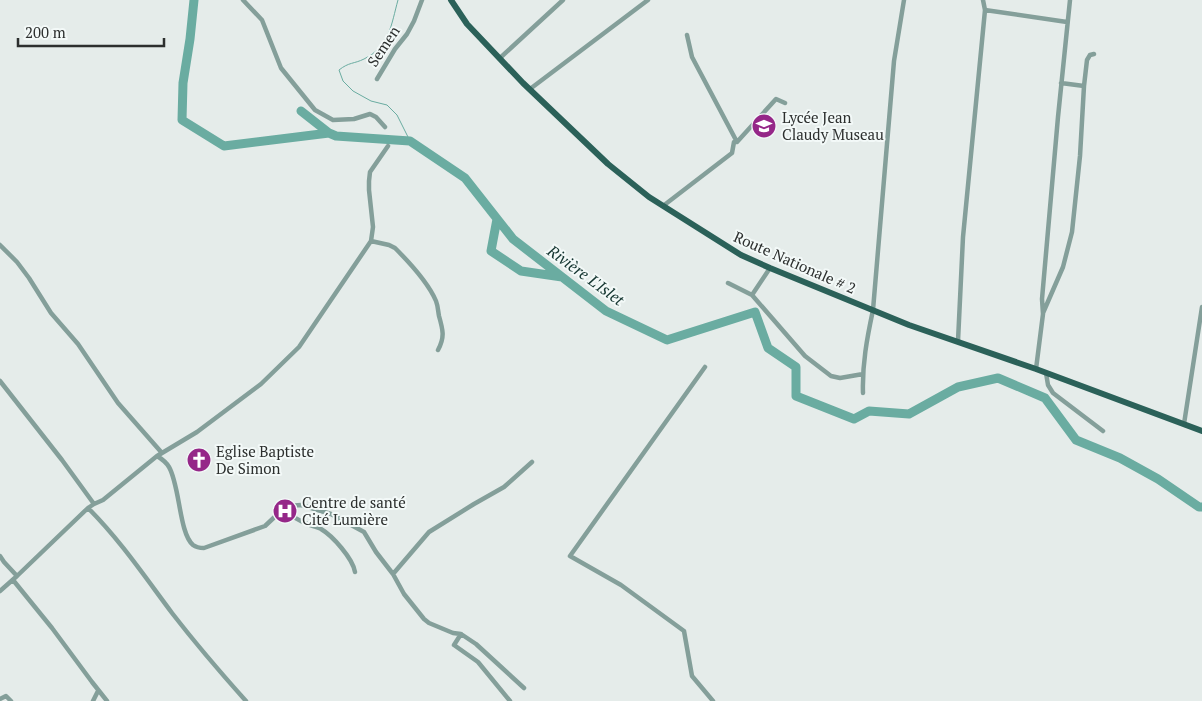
<svg xmlns="http://www.w3.org/2000/svg" width="1202" height="701" viewBox="0 0 1202 701" font-family="'PT Serif',serif">
  <style>
    .lines { fill: none; stroke-linecap: round; stroke-linejoin: round }
    .stream { stroke: #6aaca1; stroke-width: 1 }
    .river { stroke: #6aaca1; stroke-width: 9 }
    .minor { stroke: #849f9a; stroke-width: 4.5 }
    .primary { stroke: #2b6159; stroke-width: 6 }
    .labels { text-anchor: middle; dominant-baseline: central; stroke-width: 4; stroke-linejoin: round; paint-order: stroke }
    .street-label { font-size: 15px; fill: #2c2f2e; stroke: #f3f9f8 }
    .poi-label { font-size: 15px; fill: #2c2f2e; stroke: #f3f9f8; text-anchor: start }
    .water-label { font-size: 16px; font-style: italic; fill: #153631; stroke: #f3f9f8 }
  </style>
  <rect width="100%" height="100%" fill="#e5ecea"/>
  <g class="lines">
    <path class="stream" d="M398,0C391,25 390,46 364,59C354,64 349,62 339,70L343,81L353,91L371,101L387,105L397,115L410,141"/>
    <path class="river" d="M194,0L190,39L183,83L182,120L224,146L329,133L336,136L410,141L465,178L513,239L606,311L667,340L755,312L768,348L796,367V396L854,419L869,411L909,414L958,387L998,378L1045,398L1076,440L1120,458L1158,479L1199,507H1202
      M301,111L329,133
      M497,219L491,251L521,271L562,277"/>
    <path class="minor" d="M243,0L262,20L281,68L315,110L333,120L354,119L370,114L376,117L385,127
      M985,10L1067,22
      M687,35L692,57L737,142
      M500,58L563,0
      M377,79L395,49L407,34L414,21L422,0
      M1084,86L1087,60L1090,55L1094,54
      M530,89L648,0
      M663,206L732,153L734,142H737L776,99L785,103
      M371,241L389,245L395,248C410,263 428,282 436,301C438,306 438,311 439,316C443,330 445,337 438,350
      M0,245L17,262L29,278L51,313L78,344L118,403L162,453
      M728,283L752,295L805,356L831,376L840,378L863,374
      M752,295L770,268
      M1043,313L1063,267L1072,232L1080,156L1084,86L1061,83
      M958,341L963,237L985,10L983,0
      M705,367L570,556L621,585L684,631L692,676L713,701
      M1036,369L1043,314L1042,299L1058,117L1070,0
      M1046,373L1048,385L1053,393L1103,431
      M0,381L62,460L94,504
      M863,393C862,365 867,338 873,310L894,61L904,0
      M1184,424L1202,307
      M157,456C162,459 166,462 169,467C180,486 179,533 193,545C197,548 200,548 204,548L265,526L282,510L288,506L301,505L331,514L364,532L376,552L393,574L404,594L424,619L429,623L453,633L461,634L476,644L524,688
      M88,508C120,540 145,577 172,613C196,644 220,672 246,701
      M282,510C291,515 300,522 310,525C314,527 318,527 321,529C333,536 353,559 355,572
      M0,556L4,562L17,576
      M393,574L429,532L474,504L504,487L532,462
      M13,580L52,628L92,682L107,701
      M0,591L17,576L88,508L94,504L103,500L157,456L197,432L261,384L299,347L371,241L373,227L369,190V181L370,172L388,146
      M461,634L454,645L478,662L510,701
      M0,699L6,696L11,701
      M93,701L98,691"/>
    <path class="primary" d="M451,0L467,24L523,83L608,164L649,197L741,255L770,268L909,325L1036,369L1202,431"/>
  </g>
  <defs>
    <symbol id="school-disc" viewBox="-11 -11 22 22"><circle r="9.5" fill="#952788" stroke="#f3f9f8"/><path d="M0-5L7-2L0 1L-7-2ZM-4 1L0 2.5L4 1V4Q0 6-4 4Z" fill="#fff"/></symbol>
    <symbol id="church-disc" viewBox="-11 -11 22 22"><circle r="9.5" fill="#952788" stroke="#f3f9f8"/><path d="M-1.2-6h2.4v3.5h3.3v2.4h-3.3V6h-2.4V-.1h-3.3v-2.4h3.3Z" fill="#fff"/></symbol>
    <symbol id="hospital-disc" viewBox="-11 -11 22 22"><circle r="9.5" fill="#952788" stroke="#f3f9f8"/><path d="M-5-5h3v3.5h4V-5h3V5h-3V1.5h-4V5h-3Z" fill="#fff"/></symbol>
  </defs>
  <g fill-rule="evenodd">
    <use href="#school-disc" x="750" y="112" width="28" height="28"/>
    <use href="#church-disc" x="185" y="446" width="28" height="28"/>
    <use href="#hospital-disc" x="271" y="497" width="28" height="28"/>
  </g>
  <g class="labels">
    <g class="street-label">
      <text transform="translate(383 46) rotate(-56)">Semen</text>
      <text transform="translate(795 262) rotate(24)">Route Nationale # 2</text>
    </g>
    <g class="poi-label">
      <text x="782" y="117">Lycée Jean<tspan x="782" dy="17">Claudy Museau</tspan></text>
      <text x="216" y="451">Eglise Baptiste<tspan x="216" dy="17">De Simon</tspan></text>
      <text x="302" y="502">Centre de santé<tspan x="302" dy="17">Cité Lumière</tspan></text>
    </g>
    <g class="water-label">
      <text transform="translate(586 275) rotate(36)">Rivière L'Islet</text>
    </g>
  </g>
  <path d="M18 38v8h146v-8" fill="none" stroke="#2c2f2e" stroke-width="2.5"/>
  <text x="25" y="38" font-size="15" fill="#2c2f2e" stroke="#f3f9f8" stroke-width="4" paint-order="stroke">200 m</text>
</svg>
